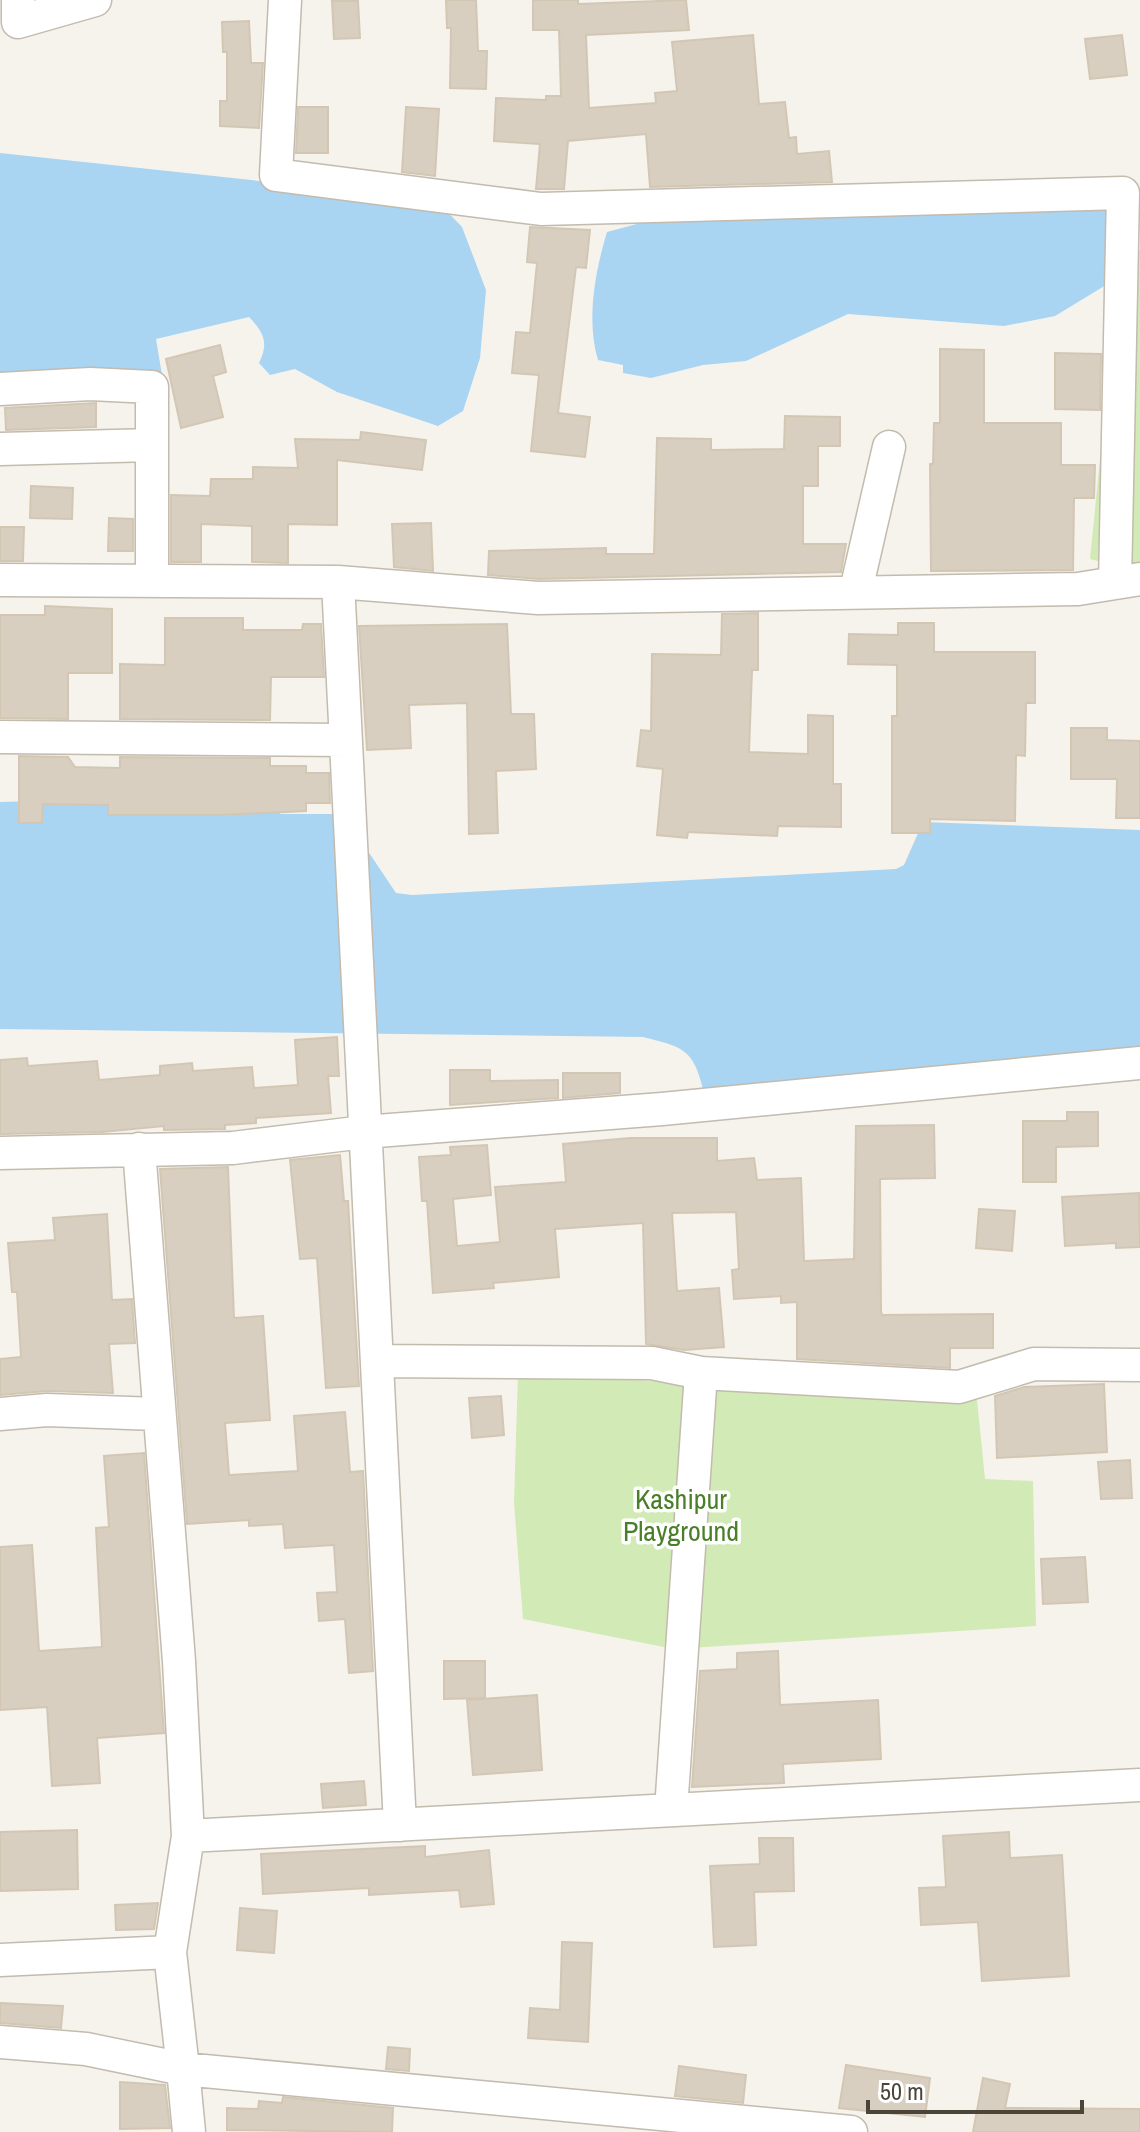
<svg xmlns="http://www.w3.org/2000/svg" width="1140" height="2132" viewBox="0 0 1140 2132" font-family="'Archivo Narrow',sans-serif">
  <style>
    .green { fill: #d2eab5 }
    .water { fill: #a9d4f2 }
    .building { fill: #d8cfc1; stroke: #d3c7b4; stroke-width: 2 }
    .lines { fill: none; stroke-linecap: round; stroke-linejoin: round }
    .minor-casing { stroke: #c2bbae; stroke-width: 35 }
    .minor { stroke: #fff; stroke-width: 32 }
    .labels { text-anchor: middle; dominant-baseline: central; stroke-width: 7; stroke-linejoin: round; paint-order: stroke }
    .park-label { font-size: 28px; fill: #4a7f2a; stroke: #fff }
  </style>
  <rect width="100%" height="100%" fill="#f6f3ec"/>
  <path class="green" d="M1140,250V572L1090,559L1120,259Z
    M518,1373L977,1400L985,1479L1033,1481L1036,1626L674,1649L523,1619L514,1503Z"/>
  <path class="water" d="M0,153L436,200L462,227L486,290L480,358L463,411L438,426L337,392L295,369L270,375L259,363C269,343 264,333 249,317L156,339L163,381L0,383Z
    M1102,179L1110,218L1106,285L1055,316L1004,326L848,314L746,361L703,365L651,378L623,373V365L598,360C586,320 595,272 607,232L648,221Z
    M278,794L280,814H343L396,893L412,895L896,869L904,865L923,822L1140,830V1055L703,1089C693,1048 682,1047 643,1037L0,1029V802Z"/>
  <path class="building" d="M446,0H476L478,51H487L486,89L450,88L451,28H447Z
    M533,0H578V4L686,0L689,30L586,35L589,108L656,103L655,93L677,91L672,42L753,35L759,104L785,102L789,138L796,137L797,154L829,151L832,182L650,187L646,134L568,141L564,189H536L540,144L494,141L496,98L546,100V96H561L559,30H533Z
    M332,1H358L360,38L334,39Z
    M249,21L251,63H263L259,128L220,126V101H227V52H223L222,22Z
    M1122,35L1127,75L1090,79L1085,39Z
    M298,107H328V153H296Z
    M406,107L439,109L435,176L402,172Z
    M530,227L590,230L586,268L576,267L558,413L590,417L585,457L531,451L539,375L512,373L516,332L530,333L537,263L527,262Z
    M220,345L226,372L213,376L223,417L181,428L166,359Z
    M940,349L984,350V423H1061V465H1095L1094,498H1074L1073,570L931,571L930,464H933L934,423H940Z
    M1055,353L1101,354L1100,410L1055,409Z
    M96,403V427L6,430L5,408Z
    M785,416L840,417V446H818V486H803V544H846L841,572L539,579L488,575L489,551L606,548V554H654L657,438L711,439V450L784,449Z
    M361,432L426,440L422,470L337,460V525L288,524V563L252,562V526L201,524V562H171V495L210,496L211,479H253V467L298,468L295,439L360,440Z
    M31,486L73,488L72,519L30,518Z
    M109,518L133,519V551H108Z
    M431,523L433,571L394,567L392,524Z
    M0,527H24L23,561H0Z
    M45,606L112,609V673H68V719L0,718V615H45Z
    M758,613V670H752L749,752L808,754V715L833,716V784H841V827L778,826L777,836L688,832L687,838L657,835L663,769L637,766L641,730L651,731L652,654L721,655L722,614Z
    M165,618H243V630H302L303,624H321L324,677H271L270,720L120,719V664L165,665Z
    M898,623H934V652H1035V703H1026L1025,756L1016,755L1015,821L930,819V833H892V716H897V665L848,664L849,634L898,635Z
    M507,624L511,714H534L536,769L496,771L498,833L469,834L467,703L409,705L411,748L367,750L359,626Z
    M1071,728H1107V740L1140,741V818H1116L1117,779H1071Z
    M19,756L68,757L75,767L120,768V757L270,758V766H306V773H329L330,803H306V811L219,815H108V805L43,804L42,823H19Z
    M337,1037L339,1076H328L331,1113L256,1118V1123L225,1125V1129L164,1130V1126L102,1132L0,1134V1060L27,1058L28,1066L97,1061L99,1080L160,1075V1066L192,1063L193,1071L252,1067L254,1088L298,1085L295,1040Z
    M450,1070H490V1081L558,1080V1098L450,1105Z
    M563,1073H620V1093L563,1098Z
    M1067,1112H1098V1146L1056,1147V1182H1023V1121H1067Z
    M934,1125L935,1178L880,1179L881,1311L882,1315L993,1314V1348H950V1368L797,1359V1302L781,1303V1296L734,1299L732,1270L739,1269L736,1212L672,1213L677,1291L719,1288L724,1347L684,1350L646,1344L643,1223L555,1229L559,1277L493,1283L494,1288L433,1293L427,1201H422L419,1157L451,1155L450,1147L487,1145L491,1195L453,1199L457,1246L500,1242L495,1187L566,1182L563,1144L630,1138H717V1161L754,1158L757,1180L801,1178L804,1261L854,1259L856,1126Z
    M340,1155L344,1201H348L359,1386L326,1388L317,1258L300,1259L290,1160Z
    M228,1167L234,1318L263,1316L270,1420L225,1423L229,1475L298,1471L294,1416L345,1412L350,1472L363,1471L373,1671L349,1673L345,1619L319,1621L317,1593L337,1592L334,1545L285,1548L283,1524L249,1526V1520L187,1524L160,1169Z
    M1139,1193L1140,1247L1116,1248V1243L1065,1246L1062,1197Z
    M979,1209L1015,1211L1012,1251L976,1248Z
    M107,1214L112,1300L132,1299L135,1343L109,1344L113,1393L48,1391L0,1395V1359L21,1357L17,1292H12L8,1243L55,1240L53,1218Z
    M1104,1384L1107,1452L997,1458L995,1396L1024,1387Z
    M501,1396L504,1435L472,1438L469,1398Z
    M144,1453L164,1733L97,1738L100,1783L52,1786L47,1707L0,1710V1547L32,1545L39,1651L102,1647L96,1528L109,1527L104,1456Z
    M1130,1460L1132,1498L1101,1499L1098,1462Z
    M1085,1557L1088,1602L1043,1604L1041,1559Z
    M778,1651L780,1705L878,1700L881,1759L783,1764L784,1783L692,1787L700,1671L737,1669V1653Z
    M444,1661H485V1698L444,1699Z
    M537,1695L542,1770L473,1775L467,1700Z
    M364,1781L366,1805L323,1808L321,1784Z
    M77,1830L78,1889L0,1891V1832Z
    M1009,1832L1010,1858L1062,1855L1069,1976L982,1981L978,1922L921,1925L919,1888L946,1887L943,1836Z
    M759,1838H793L794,1891L754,1892L756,1945L714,1947L710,1866L760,1864Z
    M425,1846V1857L489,1850L494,1904L461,1907L459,1890L369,1895V1888L263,1894L261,1854Z
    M158,1903L154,1929L116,1930L115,1905Z
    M240,1908L277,1911L274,1953L237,1950Z
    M562,1942L592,1943L588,2042L528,2038L530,2008L560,2010Z
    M0,2003L63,2006L61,2028L0,2023Z
    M388,2047L410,2049L409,2071L386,2069Z
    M846,2065L930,2078L925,2117L839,2108Z
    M679,2066L746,2075L743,2103L675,2096Z
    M983,2078L1010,2084L1005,2108L1140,2109V2132H973Z
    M120,2082L165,2085L170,2128L120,2129Z
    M283,2097L393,2108L392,2132L227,2130V2108L258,2109L259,2101L282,2103Z"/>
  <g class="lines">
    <defs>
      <path id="minor" d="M18,0V22L95,0
        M285,0L276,175L541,209L1123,193L1115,583
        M0,389L90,384L152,387V579
        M0,449L152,445
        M0,580L338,582L538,598L1078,589L1140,579
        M338,582L400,1825
        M856,590L889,447
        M0,737L345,740
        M139,1149L179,1661L188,1836
        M0,1153L233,1148L364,1132L662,1109L1140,1063
        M377,1361L652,1363L701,1373L959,1387L1034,1364L1140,1365
        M0,1414L47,1410L157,1414
        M671,1810L701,1373
        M170,1952L183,2069L851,2132
        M0,1960L170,1952L188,1836L1140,1785
        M0,2042L86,2049L183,2069L189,2132"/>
    </defs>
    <use href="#minor" class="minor-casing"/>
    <use href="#minor" class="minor"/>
  </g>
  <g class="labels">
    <g class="park-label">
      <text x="681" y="1499">Kashipur<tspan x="681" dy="32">Playground</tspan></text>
    </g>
  </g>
  <path d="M868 2100v12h214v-12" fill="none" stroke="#4b4439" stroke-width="4"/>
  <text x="880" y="2100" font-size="24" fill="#4b4439" stroke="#ffffff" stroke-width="6" paint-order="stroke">50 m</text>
</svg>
